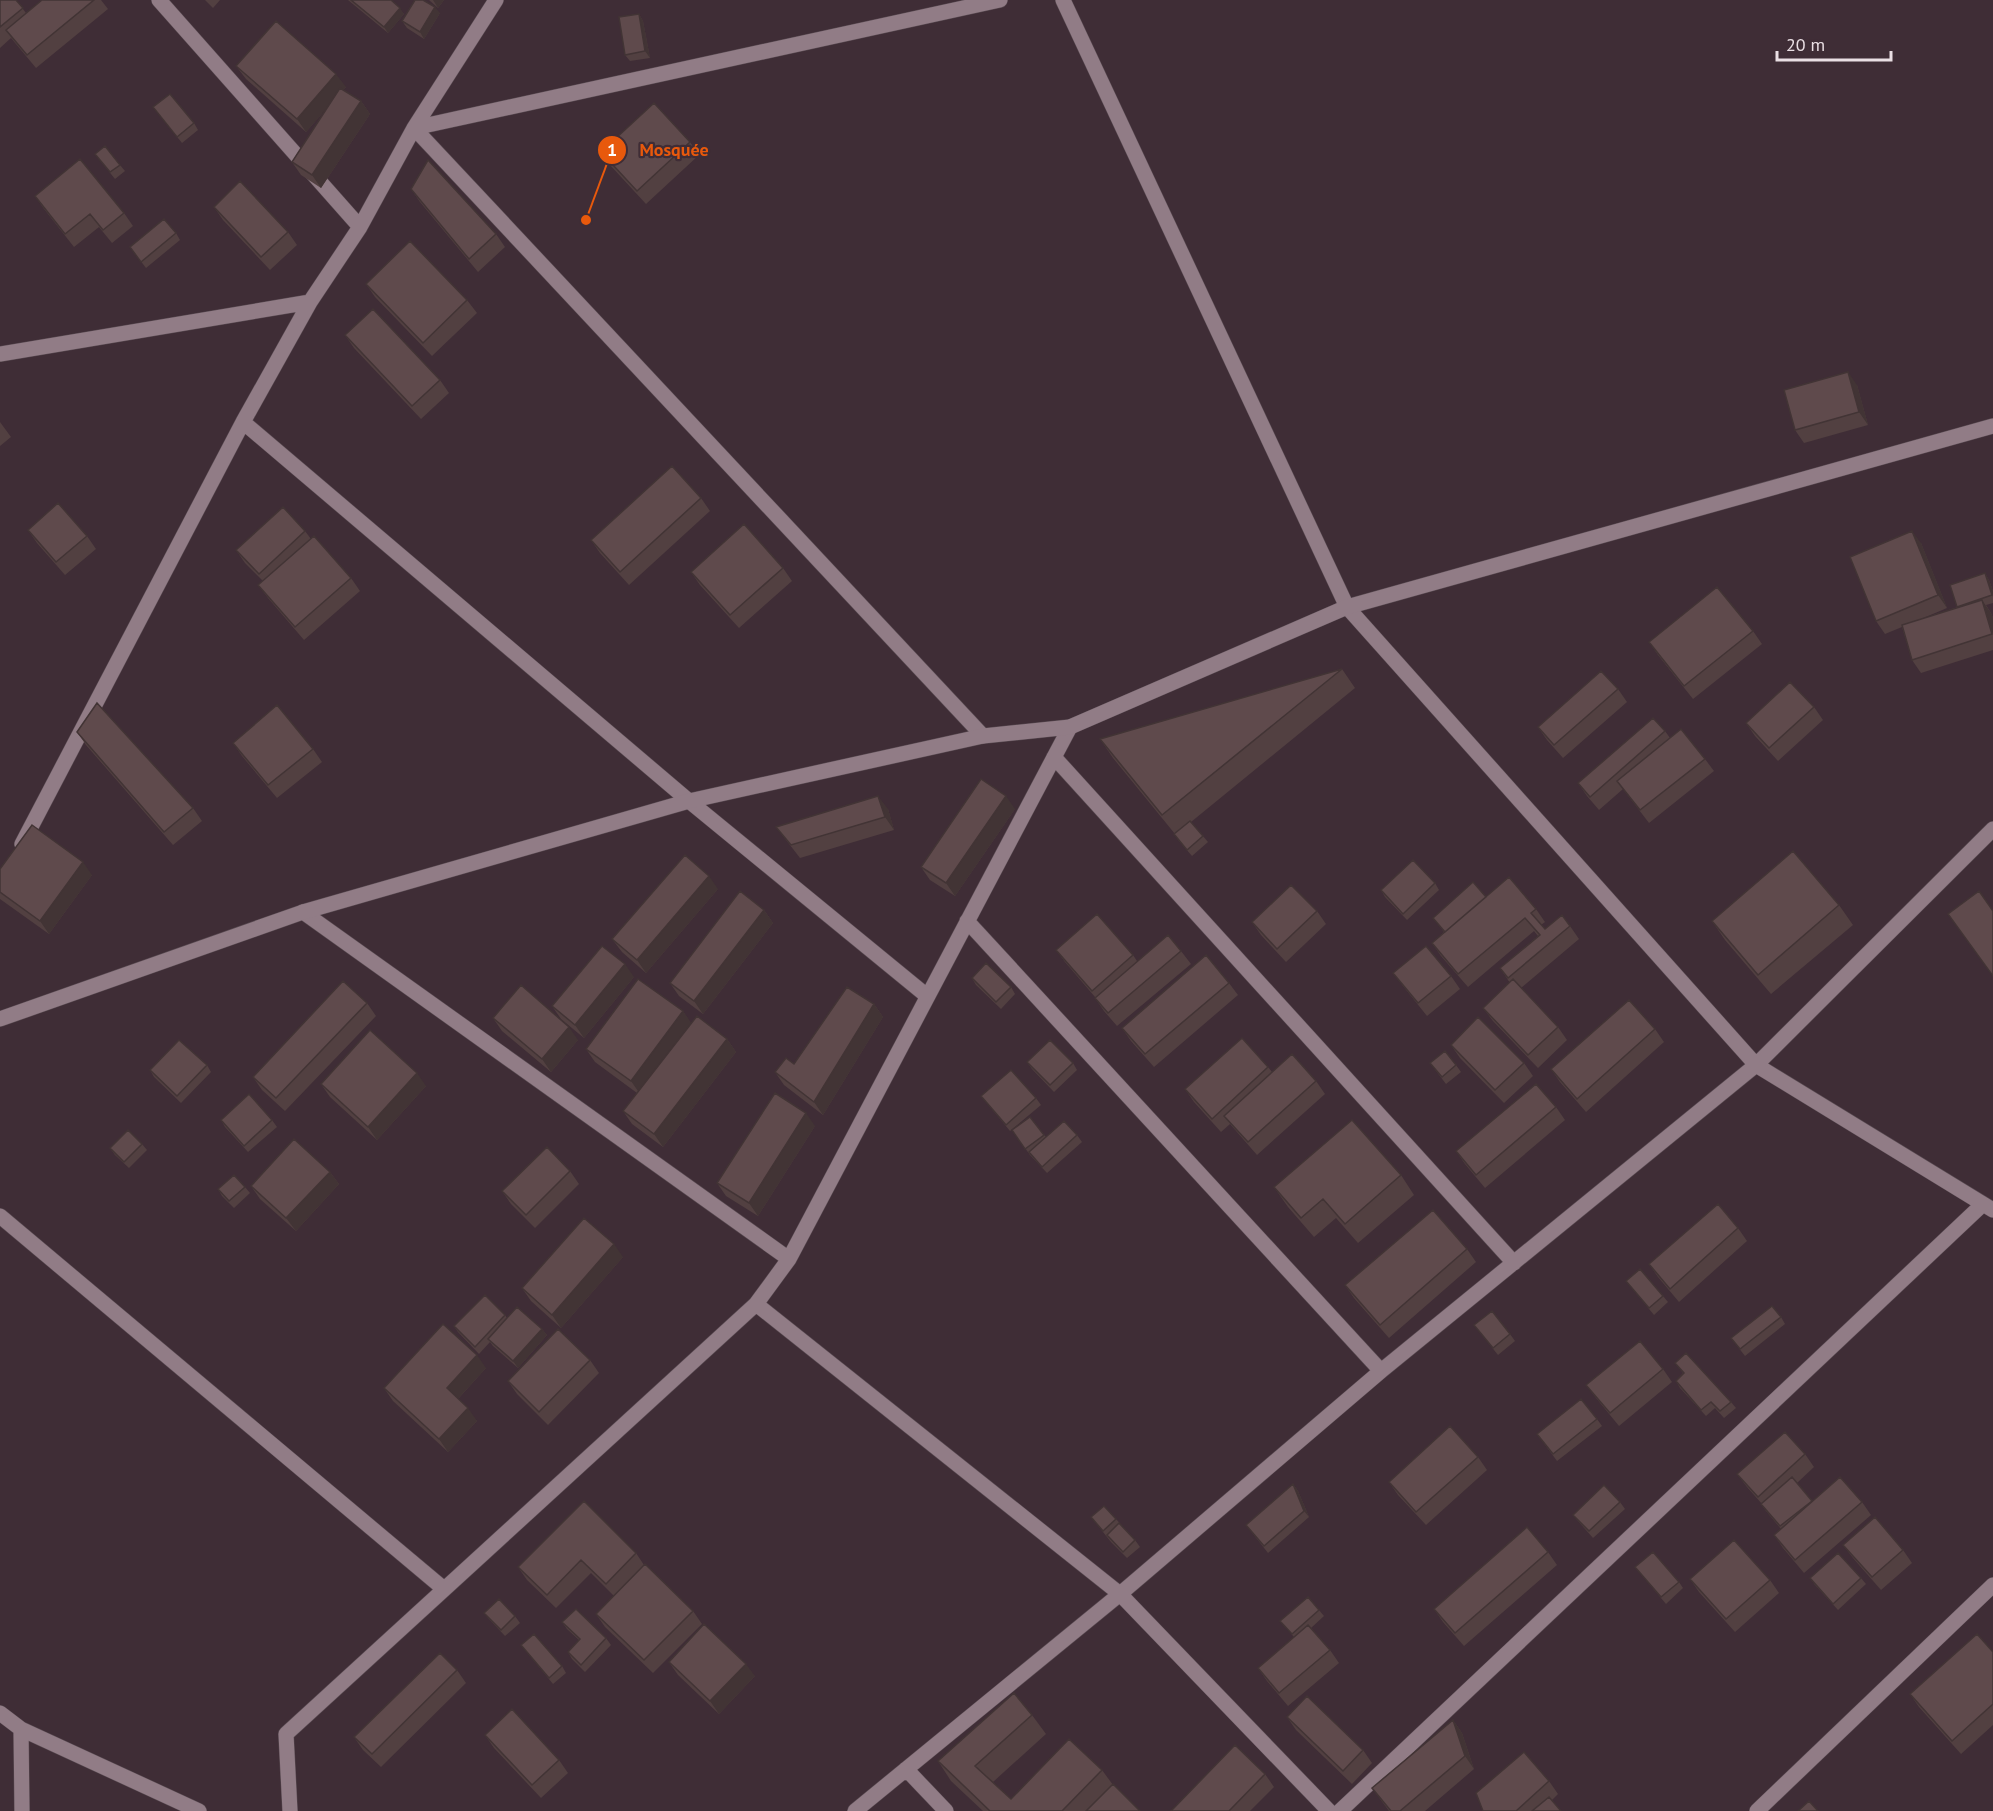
<svg xmlns="http://www.w3.org/2000/svg" width="1993" height="1811" viewBox="0 0 1993 1811" font-family="'PT Sans',sans-serif">
  <style>
    .lines { fill: none; stroke-linecap: round; stroke-linejoin: round }
    .street-casing { stroke: #584a51; stroke-width: 16 }
    .secondary-casing { stroke: #584a51; stroke-width: 16 }
    .street { stroke: #917c86; stroke-width: 15 }
    .secondary { stroke: #917c86; stroke-width: 15 }
    .wall { fill: #524041 }
    .shaded-wall { fill: #423435 }
    .building { fill: #5f4a4c; stroke: #423435; stroke-width: 1.5 }
    .leader { fill: none; stroke: #e8590c; stroke-width: 2 }
    .callout-dot { fill: #e8590c; stroke: #3f2d36; stroke-width: 2 }
    .mark-label { font-size: 18px; text-anchor: middle; font-weight: bold; fill: #fff }
    .callout-label { font-size: 18px; text-anchor: middle; font-weight: bold; fill: #e8590c; stroke: #3f2d36; stroke-width: 4.5; stroke-linejoin: round; paint-order: stroke }
  </style>
  <rect width="100%" height="100%" fill="#3f2d36"/>
  <g class="lines">
    <defs>
      <path id="street" d="M159,0L360,227
        M1063,0L1347,607L1756,1065L1993,1210
        M414,128L983,736
        M414,128L1000,0
        M0,354L310,302
        M243,422L689,801L927,996
        M1054,757L1514,1263
        M22,844L243,422L310,302L360,227L414,128L496,0
        M303,912L789,1259
        M967,921L1381,1371
        M0,1216L444,1589
        M756,1304L1120,1594L1329,1811
        M0,1713L21,1729L199,1811
        M21,1729L22,1811
        M906,1769L946,1811
        M290,1811L286,1734L756,1304L789,1259L1070,727
        M855,1811L1120,1594L1381,1371L1756,1065L1993,829
        M1340,1811L1983,1204
        M1757,1811L1993,1585"/>
      <path id="secondary" d="M0,1019L303,912L689,801L983,736L1070,727L1347,607L1993,426"/>
    </defs>
    <use href="#street" class="street-casing"/>
    <use href="#secondary" class="secondary-casing"/>
    <use href="#street" class="street"/>
    <use href="#secondary" class="secondary"/>
  </g>
  <path class="wall" d="M0,0H16L26,13L42,0H101L108,9L36,68L11,38L0,48Z
    M205,0H220L213,8Z
    M348,0H391L404,14L388,33Z
    M429,0H444L438,8Z
    M440,13L424,39L407,28L402,21Z
    M639,14L643,21L650,58L630,61L625,55Z
    M236,66L346,87L343,90L361,101L370,114L321,188L301,175L292,162L326,109L306,132L246,79Z
    M153,107L194,123L198,130L182,143Z
    M690,142L699,155L646,204L610,165L601,152Z
    M95,154L120,165L125,171L115,179Z
    M411,189L496,234L505,247L478,272L420,202Z
    M35,196L124,213L133,226L112,243L99,227L74,247L44,209Z
    M214,207L288,232L297,245L270,270L223,220Z
    M176,233L180,240L146,268L130,247Z
    M366,284L467,300L477,313L432,356L375,297Z
    M345,335L440,380L449,393L421,419L354,348Z
    M1857,385L1868,425L1804,443L1795,430Z
    M0,422L11,437L0,446Z
    M701,498L710,511L629,585L600,553L591,540Z
    M28,530L87,536L96,549L65,575L37,543Z
    M305,531L311,539L351,578L360,591L304,640L268,598L258,585L263,581L245,563L236,550Z
    M1921,543L1947,608L1921,619L1958,607L1985,573L1989,580L1993,591V603L1986,605L1991,613L1993,618V650L1921,673L1912,660L1902,627L1885,634L1876,621Z
    M783,568L792,581L739,628L700,585L691,572Z
    M1753,631L1762,644L1693,699L1658,655L1649,642Z
    M1342,669L1355,688L1191,822L1208,842L1192,856L1179,841L1174,834H1175L1113,758L1100,739Z
    M1618,689L1627,702L1563,758L1547,740L1538,727Z
    M1814,707L1823,720L1778,761L1755,736L1746,723Z
    M1665,731L1670,738L1705,759L1714,771L1649,823L1623,789L1599,810L1587,796L1578,783Z
    M77,732L193,808L202,821L173,845L86,745Z
    M233,743L313,749L322,762L277,798L242,756Z
    M888,809L894,830L800,858L776,827Z
    M1015,809L955,896L930,880L921,867Z
    M0,869L92,875L49,934L0,899Z
    M1435,883L1439,890L1407,920L1385,897L1381,890Z
    M718,889L646,973L622,952L612,939Z
    M1486,897L1536,909L1545,922L1541,925L1545,929L1570,926L1579,939L1521,988L1558,1027L1567,1040L1538,1068L1493,1021L1483,1008L1510,983L1500,968L1538,936L1534,931L1468,987L1441,956L1432,943L1444,932L1433,918Z
    M1839,905L1853,925L1771,994L1725,940L1712,921Z
    M764,910L773,923L703,1014L679,996L670,983Z
    M1317,911L1326,924L1286,962L1261,935L1252,922Z
    M1056,950L1133,955L1137,961L1181,951L1191,964L1117,1026L1104,1011L1095,998V997L1065,962Z
    M1393,973L1451,976L1460,989L1427,1016L1403,986Z
    M634,977L584,1038L561,1019L552,1006Z
    M972,978L1011,987L1015,994L1001,1009L976,985Z
    M1229,983L1238,995L1154,1067L1131,1041L1122,1028Z
    M367,1003L376,1016L285,1111L262,1090L253,1077Z
    M874,1004L883,1017L823,1115L784,1085L775,1072L794,1064Z
    M683,1011L691,1024L727,1039L736,1052L663,1147L632,1124L623,1111L637,1093L595,1062L586,1049Z
    M493,1018L578,1040L551,1072L502,1031Z
    M1655,1029L1664,1042L1586,1112L1560,1082L1551,1069Z
    M1451,1045L1524,1063L1533,1076L1504,1103L1460,1058Z
    M1027,1062L1073,1063L1077,1070L1054,1092L1032,1069Z
    M1430,1063L1456,1065L1461,1072L1446,1084Z
    M207,1065L211,1072L181,1103L154,1077L150,1070Z
    M1268,1067L1272,1072L1316,1081L1325,1094L1257,1155L1230,1124L1221,1132L1194,1102L1185,1089Z
    M321,1084L426,1086L377,1140L330,1097Z
    M981,1096L1036,1098L1041,1105L1010,1131Z
    M1556,1107L1565,1120L1485,1188L1465,1164L1456,1151Z
    M1030,1117L1046,1137L1077,1135L1082,1142L1047,1173L1030,1155L1012,1130Z
    M221,1120H272L277,1127L248,1152L225,1127Z
    M815,1126L758,1216L726,1196L717,1183Z
    M142,1144L147,1150L129,1168L115,1155L110,1148Z
    M570,1171L579,1184L535,1228L511,1204L502,1191Z
    M330,1172L339,1184L296,1231L260,1199L251,1186Z
    M1401,1175L1414,1195L1358,1243L1336,1218L1314,1237L1288,1207L1274,1187Z
    M245,1187L250,1193L234,1208L222,1196L218,1189Z
    M1738,1228L1747,1241L1679,1302L1658,1277L1649,1264Z
    M1467,1249L1476,1262L1389,1338L1354,1298L1345,1285Z
    M623,1257L561,1328L531,1301L522,1288Z
    M1626,1281L1663,1296L1668,1302L1654,1315Z
    M505,1315L507,1318L542,1329L547,1335L518,1368L493,1346L490,1342L479,1354L458,1332L454,1326Z
    M1781,1317L1785,1324L1745,1356L1731,1338Z
    M1474,1325L1510,1334L1515,1341L1498,1355Z
    M590,1360L599,1373L548,1425L517,1394L508,1381Z
    M1675,1363L1731,1402L1736,1408L1724,1418L1715,1408L1706,1416L1680,1388L1676,1381L1683,1373Z
    M486,1368L458,1399L477,1421L448,1452L393,1401L384,1388Z
    M1663,1369L1672,1382L1619,1426L1596,1398L1586,1385Z
    M1597,1419L1602,1426L1557,1461L1537,1434Z
    M1805,1454L1814,1467L1797,1483L1812,1502H1862L1871,1515L1804,1573L1783,1548L1774,1535L1781,1529L1766,1511L1761,1504H1762L1747,1487L1737,1474Z
    M1478,1457L1487,1470L1426,1525L1398,1495L1389,1482Z
    M1293,1484L1298,1491L1309,1517L1268,1553L1246,1525Z
    M1620,1502L1625,1509L1593,1538L1578,1521L1573,1515Z
    M1091,1517L1116,1519L1135,1540L1140,1547L1127,1558L1111,1542Z
    M1843,1545L1903,1550L1912,1563L1881,1590L1853,1558Z
    M1548,1552L1557,1565L1464,1646L1443,1622L1434,1609Z
    M636,1553L644,1565L693,1611L702,1624L653,1673L605,1627L596,1614L614,1596L591,1573L556,1608L527,1580L518,1567Z
    M1635,1567L1679,1582L1683,1588L1666,1604Z
    M1810,1578H1861L1866,1584L1838,1610L1815,1585Z
    M1690,1579L1770,1580L1779,1593L1735,1632L1699,1592Z
    M1319,1610L1324,1616L1311,1628L1330,1650L1339,1663L1288,1706L1267,1681L1258,1668L1294,1637L1280,1621Z
    M484,1613L515,1616L520,1623L505,1636L489,1619Z
    M562,1622L606,1638L611,1645L585,1672L572,1659L568,1652L579,1640L567,1629Z
    M521,1645L562,1666L566,1673L553,1684Z
    M1993,1652V1725L1961,1754L1919,1707L1910,1694Z
    M669,1662L755,1676L719,1714L678,1675Z
    M457,1670L466,1683L381,1767L363,1750L354,1737Z
    M1032,1715L1046,1734L993,1782L1011,1799L1102,1770L1113,1785L1140,1811H983L951,1781L938,1761Z
    M1287,1717L1363,1750L1372,1763L1352,1784L1296,1730Z
    M1453,1720L1462,1733L1474,1769L1425,1811H1389L1372,1788Z
    M485,1735L559,1760L568,1773L541,1798L494,1748Z
    M1265,1774L1274,1787L1250,1811H1171Z
    M1549,1781L1558,1794L1552,1800L1561,1811H1483Z"/>
  <path class="shaded-wall" d="M433,0H444L438,8Z
    M435,7L440,13L424,39L420,32Z
    M400,8L404,14L388,33L384,27Z
    M639,14L643,21L650,58L645,51Z
    M336,74L346,87L306,132L297,119Z
    M361,101L370,114L321,188L312,175Z
    M1848,372L1857,385L1868,425L1859,412Z
    M1912,531L1921,543L1947,608L1938,595Z
    M1985,573L1989,580L1993,591V597Z
    M1982,600L1991,613L1993,618V635Z
    M878,796L888,809L894,830L885,817Z
    M1006,796L1015,809L955,896L946,883Z
    M83,862L92,875L49,934L40,921Z
    M709,876L718,889L646,973L637,960Z
    M764,910L773,923L703,1014L694,1001Z
    M625,964L634,977L584,1038L575,1025Z
    M874,1004L883,1017L823,1115L814,1102Z
    M683,1011L692,1024L640,1094L631,1081Z
    M569,1027L578,1040L551,1072L542,1059Z
    M727,1039L736,1052L663,1147L654,1134Z
    M417,1073L426,1086L377,1140L368,1127Z
    M806,1113L815,1126L758,1216L749,1203Z
    M330,1172L339,1184L296,1231L286,1218Z
    M614,1244L623,1257L561,1328L552,1315Z
    M542,1329L547,1335L518,1368L513,1361Z
    M477,1355L486,1368L456,1401L447,1388Z
    M468,1408L477,1421L448,1452L439,1439Z
    M1293,1484L1298,1491L1309,1517L1304,1511Z
    M746,1664L755,1676L719,1714L710,1701Z
    M1453,1720L1462,1733L1474,1769L1465,1756Z"/>
  <path class="building" d="M0,0H16L23,8L0,27Z
    M42,0H94L27,55L6,30Z
    M351,0H391L400,8L384,27Z
    M415,0H423L435,7L420,32L402,21Z
    M639,14L645,51L625,55L619,17Z
    M276,21L336,74L297,119L236,66Z
    M340,88L361,101L312,175L292,162Z
    M170,94L194,123L177,137L153,107Z
    M654,103L690,142L637,191L601,152Z
    M105,146L120,165L110,172L95,154Z
    M80,159L124,213L103,230L90,214L65,234L35,196Z
    M428,160L496,234L469,259L411,189Z
    M240,181L288,232L261,257L214,207Z
    M164,219L176,233L141,262L130,247Z
    M410,241L467,300L423,343L366,284Z
    M373,309L440,380L412,406L345,335Z
    M1848,372L1859,412L1795,430L1784,390Z
    M672,466L701,498L620,572L591,540Z
    M58,503L87,536L56,562L28,530Z
    M283,507L305,531L259,574L236,550Z
    M744,524L783,568L730,615L691,572Z
    M1912,531L1938,595L1876,621L1850,557Z
    M314,536L351,578L295,627L258,585Z
    M1985,573L1992,595L1957,607L1950,585Z
    M1717,587L1753,631L1684,686L1649,642Z
    M1982,600L1992,634L1912,660L1902,625Z
    M1342,669L1162,815L1100,739Z
    M1601,671L1618,689L1554,745L1538,727Z
    M1790,682L1814,707L1769,748L1746,723Z
    M97,703L193,808L164,832L77,732Z
    M277,705L313,749L268,785L233,743Z
    M1653,718L1665,731L1590,797L1578,783Z
    M1681,729L1705,759L1640,810L1617,781Z
    M981,779L1006,796L946,883L921,867Z
    M878,796L885,817L791,845L776,827Z
    M1190,821L1203,836L1187,850L1174,834Z
    M32,825L83,862L40,921L0,892V869Z
    M1793,851L1839,905L1758,975L1712,921Z
    M685,855L709,876L637,960L612,939Z
    M1413,860L1435,883L1403,914L1381,890Z
    M1509,877L1536,909L1531,913L1545,929L1562,915L1570,926L1508,978L1500,968L1540,935L1525,918L1458,974L1432,943Z
    M1473,882L1486,897L1445,932L1433,918Z
    M1291,885L1317,911L1277,949L1252,922Z
    M740,891L764,910L694,1001L670,983Z
    M1979,891L1993,911V976L1948,914Z
    M1097,914L1133,955L1092,991L1056,950Z
    M1168,935L1181,951L1108,1013L1095,998Z
    M602,946L625,964L575,1025L552,1006Z
    M1426,946L1451,976L1418,1003L1393,973Z
    M1206,955L1229,983L1145,1054L1122,1028Z
    M986,963L1011,987L996,1002L972,978Z
    M638,979L683,1011L631,1081L586,1049Z
    M1513,979L1558,1027L1528,1055L1483,1008Z
    M343,981L367,1003L276,1098L253,1077Z
    M521,985L569,1027L542,1059L493,1018Z
    M847,987L874,1004L814,1102L775,1072L786,1058L794,1064Z
    M1629,1000L1655,1029L1577,1099L1551,1069Z
    M697,1016L727,1039L654,1134L623,1111Z
    M1478,1017L1524,1063L1495,1090L1451,1045Z
    M370,1030L417,1073L368,1127L321,1084Z
    M1242,1038L1268,1067L1212,1119L1185,1089Z
    M179,1040L207,1065L177,1096L150,1070Z
    M1050,1040L1073,1063L1050,1085L1027,1062Z
    M1445,1051L1456,1065L1442,1077L1430,1063Z
    M1292,1054L1316,1081L1248,1142L1224,1116Z
    M1011,1070L1036,1098L1006,1125L981,1096Z
    M1536,1084L1556,1107L1476,1175L1456,1151Z
    M775,1093L806,1113L749,1203L717,1183Z
    M249,1094L272,1120L244,1146L221,1120Z
    M1030,1117L1044,1135L1025,1149L1012,1130Z
    M1352,1120L1401,1175L1345,1224L1323,1199L1301,1218L1274,1187Z
    M1064,1121L1077,1135L1042,1167L1029,1152Z
    M128,1130L142,1144L124,1162L110,1148Z
    M294,1139L330,1172L286,1218L251,1186Z
    M547,1147L570,1171L526,1215L502,1191Z
    M234,1175L245,1187L229,1201L218,1189Z
    M1718,1204L1738,1228L1670,1289L1649,1264Z
    M1433,1210L1467,1249L1380,1325L1345,1285Z
    M584,1218L614,1244L552,1315L522,1288Z
    M1640,1269L1663,1296L1649,1308L1626,1281Z
    M485,1295L505,1315L475,1347L454,1326Z
    M1772,1306L1781,1317L1740,1349L1731,1338Z
    M517,1307L542,1329L513,1361L488,1339Z
    M1492,1311L1510,1334L1493,1348L1474,1325Z
    M443,1324L477,1355L447,1388L468,1408L439,1439L384,1388Z
    M558,1329L590,1360L539,1412L508,1381Z
    M1640,1341L1663,1369L1610,1413L1586,1385Z
    M1686,1353L1731,1402L1720,1411L1711,1402L1701,1410L1676,1381L1684,1373L1675,1363Z
    M1581,1399L1597,1419L1553,1454L1537,1434Z
    M1450,1426L1478,1457L1416,1512L1389,1482Z
    M1785,1432L1805,1454L1758,1497L1737,1474Z
    M1792,1477L1812,1501L1780,1526L1761,1504Z
    M1840,1477L1862,1502L1795,1560L1774,1535Z
    M1293,1484L1304,1511L1264,1546L1246,1525Z
    M1604,1485L1620,1502L1589,1531L1573,1515Z
    M584,1501L636,1553L606,1584L581,1560L547,1595L518,1567Z
    M1104,1506L1116,1519L1103,1531L1091,1517Z
    M1875,1517L1903,1550L1872,1577L1843,1545Z
    M1119,1523L1135,1540L1123,1552L1107,1535Z
    M1527,1527L1548,1552L1455,1633L1434,1609Z
    M1734,1540L1770,1580L1726,1619L1690,1579Z
    M1653,1552L1679,1582L1661,1597L1635,1567Z
    M1838,1553L1861,1578L1833,1604L1810,1578Z
    M645,1564L693,1611L644,1660L596,1614Z
    M1308,1597L1319,1610L1292,1634L1280,1621Z
    M499,1599L515,1616L501,1630L484,1613Z
    M576,1609L606,1638L581,1665L568,1652L580,1639L562,1622Z
    M704,1624L746,1664L710,1701L669,1662Z
    M1308,1625L1330,1650L1279,1693L1258,1668Z
    M534,1634L562,1666L549,1678L521,1645Z
    M1977,1634L1993,1652V1704L1952,1741L1910,1694Z
    M440,1653L457,1670L372,1754L354,1737Z
    M1014,1693L1032,1715L975,1766L1011,1799L1069,1739L1102,1770L1062,1811H990L938,1761Z
    M1307,1696L1363,1750L1343,1771L1287,1717Z
    M512,1709L559,1760L532,1785L485,1735Z
    M1453,1720L1465,1756L1400,1811H1391L1372,1788Z
    M1235,1745L1265,1774L1229,1811H1171Z
    M1524,1752L1549,1781L1516,1811H1483L1476,1793Z
    M1113,1784L1140,1811H1086Z
    M1549,1797L1561,1811H1532Z
    M1809,1801L1818,1811H1798Z"/>
  <path class="leader" d="M586 220L612 150"/>
  <g class="callout-dot">
    <circle cx="586" cy="220" r="6"/>
    <circle cx="612" cy="150" r="15"/>
  </g>
  <g class="mark-label">
    <text x="612" y="156">1</text>
  </g>
  <g class="callout-label">
    <text x="674" y="156">Mosquée</text>
  </g>
  <path d="M1777 51v9h114v-9" fill="none" stroke="#eadfe4" stroke-width="3"/>
  <text x="1786" y="51" font-size="18" fill="#eadfe4" stroke="#3f2d36" stroke-width="4.5" paint-order="stroke">20 m</text>
</svg>
